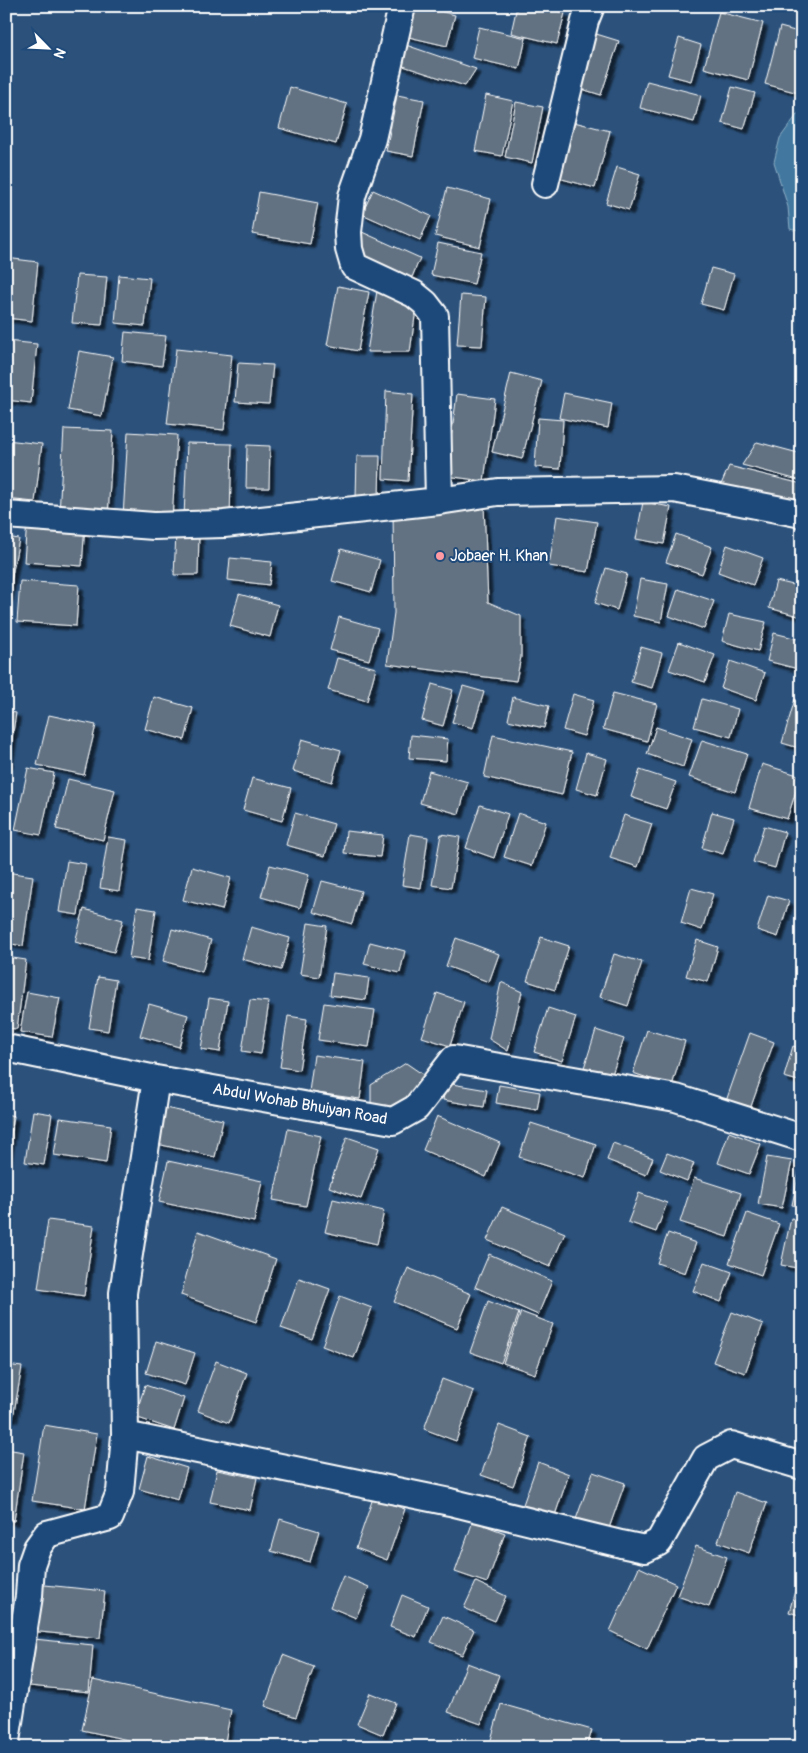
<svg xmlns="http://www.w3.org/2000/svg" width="808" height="1753" viewBox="0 0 808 1753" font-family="Pangolin,sans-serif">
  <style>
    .water { fill: #42789f; stroke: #8eaec5 }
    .building { fill: #627282; stroke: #fff; filter: url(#shadow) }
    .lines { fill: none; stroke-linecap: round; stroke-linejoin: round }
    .minor-casing { stroke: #fff; stroke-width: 30 }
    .minor { stroke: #1f4a7a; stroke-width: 26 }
    .poi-dot { fill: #ff9aa2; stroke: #1f4a7a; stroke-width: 2 }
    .labels { text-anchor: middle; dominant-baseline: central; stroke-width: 4; stroke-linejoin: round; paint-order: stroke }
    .poi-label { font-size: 16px; fill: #fff; stroke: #1f4a7a; text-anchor: start }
    .street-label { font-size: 16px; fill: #fff; stroke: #1f4a7a }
  </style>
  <defs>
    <filter id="shadow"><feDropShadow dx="4.5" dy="4.5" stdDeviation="1" flood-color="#0009"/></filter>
  </defs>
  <rect width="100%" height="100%" fill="#2c527c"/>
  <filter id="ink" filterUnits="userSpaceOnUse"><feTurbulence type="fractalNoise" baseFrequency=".02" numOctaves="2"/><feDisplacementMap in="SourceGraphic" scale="10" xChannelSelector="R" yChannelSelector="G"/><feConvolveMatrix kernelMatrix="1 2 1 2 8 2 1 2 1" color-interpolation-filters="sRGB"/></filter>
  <g filter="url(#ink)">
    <path class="water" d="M802,108V232L790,229L788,207L774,162L780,138Z"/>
    <path class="building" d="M407,6H420L455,15L447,46L400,35Z
      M517,6H536L565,13L557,44L511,33Z
      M719,12L763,23L748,80L704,68Z
      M479,27L526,38L519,69L472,58Z
      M780,27L802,33V94L765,84Z
      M593,33L619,41L601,95L575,87Z
      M679,38L701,45L691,81L668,75Z
      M403,44L476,69L465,86L397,64Z
      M647,81L701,95L694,122L640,108Z
      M290,87L347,104L336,144L279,128Z
      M732,87L755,93L744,129L722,123Z
      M397,95L424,100L413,156L386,151Z
      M486,95L513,101L502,156L475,151Z
      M516,102L543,107L532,163L505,157Z
      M566,120L610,131L595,188L551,176Z
      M617,167L640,174L629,210L606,203Z
      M447,188L491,199L480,247L435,236Z
      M373,190L431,216L420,240L362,214Z
      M259,192L318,203L310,244L252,234Z
      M362,232L420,258L410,282L352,256Z
      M438,243L481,252L474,284L431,275Z
      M6,258L38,262L32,321L6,318Z
      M711,268L734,274L724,310L701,304Z
      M77,275L107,277L102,325L72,323Z
      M119,275L150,278L145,326L115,323Z
      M338,286L369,292L358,351L327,345Z
      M377,291L417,302L410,352H367Z
      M461,295L486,297L482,346L457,345Z
      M125,332L166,336L162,366L122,361Z
      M6,341L37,344L31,403L6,400Z
      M176,349L232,355L224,430L167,424Z
      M79,351L113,357L102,416L68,410Z
      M238,363L273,365L269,404L235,402Z
      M511,373L542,381L522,459L492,452Z
      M386,391L413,394L408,481L383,479Z
      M564,393L612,403L608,428L559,418Z
      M457,394L495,399L484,481L446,476Z
      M538,418L563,420L560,469L535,467Z
      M64,429L113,431L108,517L59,514Z
      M128,432L177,435L172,520L123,517Z
      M6,440L42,444L35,502L6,499Z
      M757,442L802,454V481L742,465Z
      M187,443L232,444L230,518L184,517Z
      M247,445L270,446L269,488H246Z
      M357,456H380L379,498H356Z
      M729,466L802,484V512L717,494Z
      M643,502L671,507L664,544L636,539Z
      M484,505L488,602L521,616V657L516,681L387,664L394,613L393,506Z
      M557,516L597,522L588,572L549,566Z
      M27,521L85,525L82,566L24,562Z
      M176,533H199L198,575H174Z
      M676,534L712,547L702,574L666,562Z
      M6,537L19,539L8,597H6Z
      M727,545L763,558L753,585L718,572Z
      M341,549L380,560L371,592L332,581Z
      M230,558L272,562L269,585L228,580Z
      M606,568L627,574L617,610L595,603Z
      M640,579L668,584L661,622L633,616Z
      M20,581L79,585L76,626L17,622Z
      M776,581L802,587V617L769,608Z
      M678,589L714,601L704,629L669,616Z
      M239,594L278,605L270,637L230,626Z
      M729,614L766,622L758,651L722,641Z
      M339,617L378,628L369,660L330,650Z
      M774,633L802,640V670L767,661Z
      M679,642L715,655L705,682L669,670Z
      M641,647L662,653L652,688L631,682Z
      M337,658L376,668L367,701L328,690Z
      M730,661L765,673L756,700L721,688Z
      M432,684L453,690L443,726L422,720Z
      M463,686L484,692L473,728L452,722Z
      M613,693L657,704L647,741L603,729Z
      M573,694L594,700L584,736L563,730Z
      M154,697L193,708L185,740L145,729Z
      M513,697L549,706L544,728L508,720Z
      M702,699L738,709L731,737L694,727Z
      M795,699L802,701V749L782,743Z
      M6,711L16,713L8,764H6Z
      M49,715L96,725L84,775L37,765Z
      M656,727L692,739L683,767L647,754Z
      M411,735L448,739L446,761L409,758Z
      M493,735L572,752L562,795L484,777Z
      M302,739L341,750L332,782L293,771Z
      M702,740L747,754L735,792L689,777Z
      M586,753L607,759L597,795L576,789Z
      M762,764L801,776L787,819L749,808Z
      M28,768L54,773L41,835L15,830Z
      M640,770L676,782L666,809L631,797Z
      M429,771L468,782L459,814L420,803Z
      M252,778L291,788L282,821L243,810Z
      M68,779L115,790L103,840L56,829Z
      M480,805L508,814L494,858L466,848Z
      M712,812L734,818L723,854L702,848Z
      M295,813L334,824L325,856L286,845Z
      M518,813L546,822L532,866L504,857Z
      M624,815L652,824L638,867L610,858Z
      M764,826L785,832L775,868L753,862Z
      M346,831L383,835L380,857L344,853Z
      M410,834L428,837L421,888L402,885Z
      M441,834L460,837L451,888L432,885Z
      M108,837L127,840L119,891L100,888Z
      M67,861L86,864L78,915L59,912Z
      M270,865L309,875L300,908L261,897Z
      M192,867L231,878L222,910L183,900Z
      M6,872L33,876L23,946L6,943Z
      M322,881L361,891L352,924L313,912Z
      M691,888L713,894L702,930L681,923Z
      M768,895L789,901L778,937L757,930Z
      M137,907L156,910L148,961L129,958Z
      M84,909L123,920L114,952L75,942Z
      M308,923L327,926L319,977L300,974Z
      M251,927L290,938L281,970L242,959Z
      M172,929L211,940L202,972L163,961Z
      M541,937L569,946L555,990L527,981Z
      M456,938L499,954L489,982L446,966Z
      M697,940L718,947L708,982L686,976Z
      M370,942L405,951L400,973L364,964Z
      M614,954L642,962L628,1006L600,997Z
      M6,957L26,960L17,1029L6,1028Z
      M333,973L369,978L366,1000L330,995Z
      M98,977L116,980L108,1031L89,1028Z
      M501,982L522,992L508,1051L489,1039Z
      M27,992L60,998L52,1037L20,1032Z
      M437,993L464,1002L450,1046L422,1037Z
      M209,998L228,1001L220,1052L201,1049Z
      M250,1000L269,1002L261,1054L242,1051Z
      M324,1003L375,1010L369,1047L318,1040Z
      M149,1004L188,1015L179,1047L140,1036Z
      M548,1008L576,1017L562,1061L534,1052Z
      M288,1016L307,1019L299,1070L280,1067Z
      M596,1030L624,1039L609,1083L582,1074Z
      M647,1030L685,1041L672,1086L633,1073Z
      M750,1033L774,1042L749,1112L725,1104Z
      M793,1046L802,1049V1082L784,1077Z
      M314,1055L365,1062L360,1099L309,1092Z
      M406,1063L425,1076L418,1091L400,1106L371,1107V1085Z
      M446,1083L487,1090L484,1107L443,1100Z
      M499,1085L540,1092L537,1110L496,1103Z
      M165,1108L223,1120L215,1157L157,1144Z
      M33,1111L52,1114L44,1165L25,1162Z
      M6,1114L14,1116L6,1165Z
      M437,1116L500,1143L486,1177L423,1150Z
      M60,1118L111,1125L106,1163L54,1155Z
      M531,1123L596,1144L585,1178L519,1157Z
      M288,1129L321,1136L306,1206L273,1200Z
      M729,1132L761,1144L749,1174L718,1163Z
      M347,1137L379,1148L361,1199L329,1187Z
      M613,1143L653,1158L646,1175L607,1160Z
      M667,1153L694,1163L687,1181L660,1170Z
      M767,1157L792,1161L782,1208L758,1204Z
      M802,1158V1207L792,1205Z
      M168,1161L262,1181L254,1222L159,1202Z
      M694,1178L741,1193L727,1237L680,1222Z
      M639,1193L667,1203L656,1232L628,1222Z
      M333,1199L384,1211L377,1244L325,1232Z
      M502,1207L565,1233L550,1267L487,1240Z
      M747,1213L779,1224L761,1275L729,1263Z
      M791,1218L802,1220V1269L781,1265Z
      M48,1220L94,1226L84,1296L38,1289Z
      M198,1231L276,1259L256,1322L181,1295Z
      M668,1233L696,1243L685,1273L657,1263Z
      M489,1254L552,1281L538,1315L475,1287Z
      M704,1262L732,1272L721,1302L693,1291Z
      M408,1268L471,1294L457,1328L394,1302Z
      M299,1278L330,1289L312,1339L281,1328Z
      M340,1296L372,1308L354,1358L322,1346Z
      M488,1301L519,1313L501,1363L470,1352Z
      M521,1312L553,1324L535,1374L503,1363Z
      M732,1312L763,1324L745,1373L713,1362Z
      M802,1324V1354L796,1353Z
      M156,1341L195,1353L185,1385L146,1373Z
      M216,1361L247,1373L229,1423L198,1411Z
      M6,1365L22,1367L13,1418L6,1417Z
      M442,1379L474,1391L456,1441L424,1429Z
      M145,1385L184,1398L174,1430L135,1417Z
      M44,1425L97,1434L85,1509L32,1501Z
      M499,1425L531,1437L513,1486L481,1475Z
      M6,1449L24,1452L14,1521L6,1520Z
      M148,1456L187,1468L178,1500L139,1489Z
      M538,1462L569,1474L552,1524L520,1513Z
      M217,1470L257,1478L250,1510L210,1502Z
      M593,1472L625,1483L607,1534L575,1522Z
      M735,1492L767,1503L749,1553L718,1542Z
      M373,1498L405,1509L387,1560L356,1548Z
      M280,1519L319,1531L310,1562L271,1551Z
      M473,1521L505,1533L487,1583L455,1572Z
      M696,1546L727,1557L709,1607L677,1596Z
      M639,1567L676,1584L647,1649L610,1631Z
      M343,1576L369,1587L356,1618L330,1607Z
      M798,1580L802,1581V1616L789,1612Z
      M476,1582L506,1596L495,1621L464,1608Z
      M35,1584L105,1591L100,1638L30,1631Z
      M402,1595L428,1606L416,1637L390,1627Z
      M443,1616L474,1630L462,1655L431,1642Z
      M24,1638L93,1645L89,1692L19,1685Z
      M283,1655L314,1667L296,1717L265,1706Z
      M467,1663L499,1675L481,1724L448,1712Z
      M93,1680L231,1710L224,1747H160L82,1730Z
      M370,1693L396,1703L383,1735L357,1724Z
      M501,1704L592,1730L587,1747H489Z"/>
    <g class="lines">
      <defs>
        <path id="minor" d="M402,6L372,139L352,196L348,232L349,249L354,266L414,294L425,303L435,316L439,501
          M545,184L585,21L591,6
          M6,515L154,526L224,524L439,501L498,492L674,489L802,514
          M6,1048L156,1079L393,1121L416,1108L454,1059L676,1098L802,1138
          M125,1435L450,1502L621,1544L645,1549L659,1542L706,1458L731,1445L802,1466
          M6,1741L29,1596L31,1565L37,1548L47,1534L110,1517L120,1492L125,1435L123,1293L156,1079"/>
      </defs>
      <use href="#minor" class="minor-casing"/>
      <use href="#minor" class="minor"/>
    </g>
  </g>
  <circle class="poi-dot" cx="440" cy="556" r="5"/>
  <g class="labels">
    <g class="poi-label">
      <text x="450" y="556">Jobaer H. Khan</text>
    </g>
    <g class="street-label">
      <text transform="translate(300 1104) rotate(10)">Abdul Wohab Bhuiyan Road</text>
    </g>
  </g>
  <rect width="808" height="1753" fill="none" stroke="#1f4a7a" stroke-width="25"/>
  <rect x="12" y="12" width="783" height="1728" fill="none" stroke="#fff" stroke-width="2" filter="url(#ink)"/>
  <g transform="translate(48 48) rotate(114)" stroke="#1f4a7a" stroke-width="4" paint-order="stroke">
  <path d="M0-4L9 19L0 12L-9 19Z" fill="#ffffff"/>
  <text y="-8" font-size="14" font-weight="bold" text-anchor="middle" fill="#ffffff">N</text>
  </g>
</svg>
